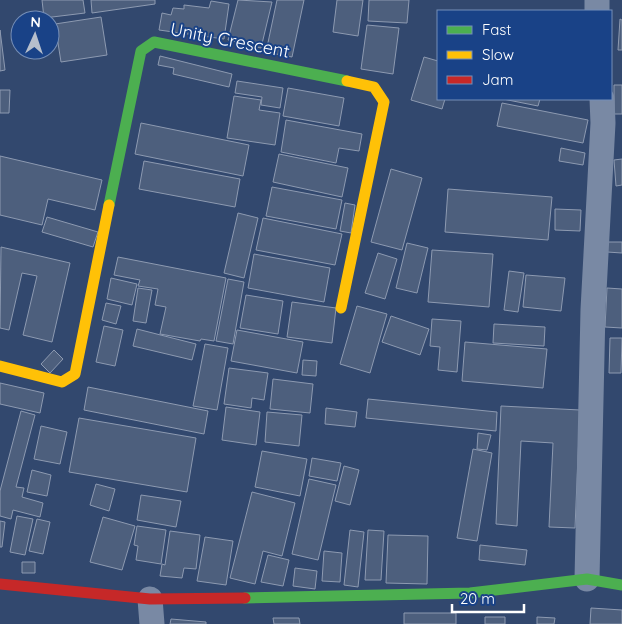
<svg xmlns="http://www.w3.org/2000/svg" width="622" height="624" viewBox="0 0 622 624" font-family="Quicksand,sans-serif">
  <style>
    .building { fill: #4d5f7d; stroke: #8d9ab1 }
    .lines { fill: none; stroke-linecap: round; stroke-linejoin: round }
    .street { stroke: #7989a4; stroke-width: 25 }
    .fast { stroke: #4caf50; stroke-width: 11 }
    .slow { stroke: #ffc107; stroke-width: 11 }
    .jam { stroke: #c62828; stroke-width: 11 }
    .labels { text-anchor: middle; dominant-baseline: central; stroke-width: 4; stroke-linejoin: round; paint-order: stroke }
    .street-label { font-size: 18px; fill: #fff; stroke: #194287 }
  </style>
  <rect width="100%" height="100%" fill="#32486e"/>
  <path class="building" d="M42,0H83L85,13L44,18Z
    M91,0H155V4L92,13Z
    M238,0L272,2L261,48L228,40Z
    M277,0H304L292,57L266,52Z
    M337,0H363L358,36L333,32Z
    M369,0H409L407,23L368,21Z
    M211,1L229,4L224,39L159,30L162,13L171,15L173,8L184,9V5L209,8Z
    M101,17L107,55L61,62L55,24Z
    M620,19L622,20V50H618Z
    M367,25L399,28L393,74L361,69Z
    M0,30L5,70L0,71Z
    M160,56L232,74L229,87L173,74L174,68L158,65Z
    M424,57L438,61V99H445L442,109L411,100Z
    M237,81L283,88L280,108L261,105L262,97L235,93Z
    M614,85H622V114H614Z
    M288,88L344,98L339,126L283,116Z
    M0,90H10L9,113H0Z
    M234,96L261,100L259,110L280,113L275,145L227,138Z
    M503,99H540L538,106Z
    M502,103L588,120L583,143L497,126Z
    M286,120L362,134L359,151L339,148L336,163L281,152Z
    M141,123L249,145L243,176L135,154Z
    M561,148L585,153L583,165L559,161Z
    M279,154L348,168L342,197L273,182Z
    M0,156L102,180L95,210L48,199L42,225L0,215Z
    M622,159V185L616,186L614,160Z
    M144,161L240,179L235,207L139,189Z
    M391,169L422,178L402,250L371,242Z
    M272,187L342,200L336,229L266,216Z
    M448,189L552,197L548,240L445,232Z
    M345,203L355,205L351,233L340,231Z
    M555,209L581,210L580,231L555,230Z
    M238,213L258,218L244,278L224,273Z
    M47,217L98,232L93,247L42,232Z
    M263,218L342,234L335,265L256,250Z
    M607,242H622V253L607,252Z
    M407,243L428,248L417,293L396,288Z
    M1,247L70,263L52,342L23,335L37,276L22,273L9,330L0,328Z
    M432,250L493,254L489,307L428,302Z
    M378,253L397,259L385,299L365,293Z
    M254,254L330,268L324,302L248,288Z
    M118,257L226,278L214,341L201,339L200,341L160,334L166,307L155,305L158,289L138,286L140,280L114,275Z
    M509,271L524,273L518,312L504,310Z
    M526,275L565,278L561,311L523,307Z
    M111,278L137,284L132,305L107,299Z
    M228,279L244,282L233,344L216,341Z
    M138,288L152,290L146,323L133,321Z
    M607,288L622,289V328L605,327Z
    M246,295L283,301L278,334L240,328Z
    M292,302L336,308L332,343L287,337Z
    M106,303L121,306L116,324L102,320Z
    M357,306L387,314L370,373L340,364Z
    M391,316L429,329L420,355L382,342Z
    M432,319L461,321L457,372L438,370L440,347L430,346Z
    M494,324L545,327L544,346L493,343Z
    M104,326L123,330L115,366L96,362Z
    M137,329L196,344L192,360L133,346Z
    M237,330L303,342L297,373L231,361Z
    M610,338H622L621,373H609Z
    M465,342L547,349L543,388L462,381Z
    M205,344L228,348L217,410L193,406Z
    M54,350L63,359L50,373L41,364Z
    M303,360L317,361L316,376L302,375Z
    M229,368L268,373L264,400L252,398L251,408L224,404Z
    M273,379L313,384L310,413L270,409Z
    M0,383L44,393L40,413L0,404Z
    M88,387L208,411L204,434L84,410Z
    M368,399L497,412L496,431L366,418Z
    M501,406L580,410L575,528L549,527L553,443L521,441L517,526L496,524Z
    M226,407L260,412L256,445L222,440Z
    M326,408L357,412L355,427L325,424Z
    M21,411L35,415L16,487L24,488L22,497L43,503L40,517L13,510L11,519L0,516V491Z
    M267,412L302,415L299,446L265,442Z
    M79,418L196,438L187,492L69,472Z
    M41,426L67,432L60,464L34,459Z
    M478,433L491,435L487,450L477,449Z
    M473,449L492,453L477,541L457,538Z
    M262,451L307,459L300,496L255,487Z
    M312,458L341,463L337,481L309,476Z
    M344,466L359,470L350,505L335,501Z
    M32,470L51,475L47,496L27,492Z
    M309,479L336,485L318,560L292,554Z
    M96,484L115,489L109,511L90,505Z
    M252,492L295,503L282,556L263,551L255,584L230,578Z
    M141,495L181,501L176,527L137,520Z
    M17,516L33,519L25,555L10,552Z
    M103,517L135,526L122,570L90,562Z
    M37,519L50,522L43,554L29,551Z
    M0,521L5,522L2,547H0Z
    M137,526L166,530L161,564L136,560L138,546L134,545Z
    M350,530L364,532L358,587L344,585Z
    M368,530L384,531L381,580H365Z
    M170,531L200,535L196,569L184,568L182,578L160,576L162,564L165,565Z
    M388,535L428,536L427,584L386,583Z
    M205,537L233,541L226,585L197,581Z
    M480,545L527,550L525,565L479,560Z
    M324,551L342,553L340,582L322,581Z
    M268,555L289,560L283,586L261,582Z
    M22,562H35V573H22Z
    M295,568L317,571L315,589L293,586Z
    M591,608L622,610V624H590Z
    M404,613H456V624H404Z
    M485,617H505V624H485Z
    M537,617L555,618L554,624H537Z
    M273,618H299L300,624H274Z
    M171,619L206,622V624H170Z"/>
  <g class="lines">
    <path class="street" d="M597,0V11
      M587,579L593,310L603,123L602,99
      M150,599L152,624"/>
    <path class="fast" d="M109,205L141,51L154,42L347,81
      M245,598L470,593L587,579L622,585"/>
    <path class="slow" d="M341,308L384,102L374,87L347,81
      M0,366L62,382L75,374L109,205"/>
    <path class="jam" d="M0,584L150,599L245,598"/>
  </g>
  <g class="labels">
    <g class="street-label">
      <text transform="translate(230 40) rotate(11)">Unity Crescent</text>
    </g>
  </g>
  <rect x="437" y="10" width="175" height="90" fill="#194287" stroke="#758eb7"/>
  <rect x="447" y="26" width="25" height="8" fill="#4caf50" stroke="#758eb7"/>
  <text x="482" y="35" font-size="15" fill="#ffffff">Fast</text>
  <rect x="447" y="51" width="25" height="8" fill="#ffc107" stroke="#758eb7"/>
  <text x="482" y="60" font-size="15" fill="#ffffff">Slow</text>
  <rect x="447" y="76" width="25" height="8" fill="#c62828" stroke="#758eb7"/>
  <text x="482" y="85" font-size="15" fill="#ffffff">Jam</text>
  <g transform="translate(35 35) rotate(3)"><circle r="24" fill="#194287" stroke="#758eb7"/>
  <path d="M0-4L9 19L0 12L-9 19Z" fill="#b7bfcc"/>
  <text y="-8" font-size="14" font-weight="bold" text-anchor="middle" fill="#ffffff">N</text>
  </g>
  <path d="M452 604v8h72v-8" fill="none" stroke="#ffffff" stroke-width="2.5"/>
  <text x="460" y="604" font-size="15" fill="#ffffff" stroke="#194287" stroke-width="4" paint-order="stroke">20 m</text>
</svg>
